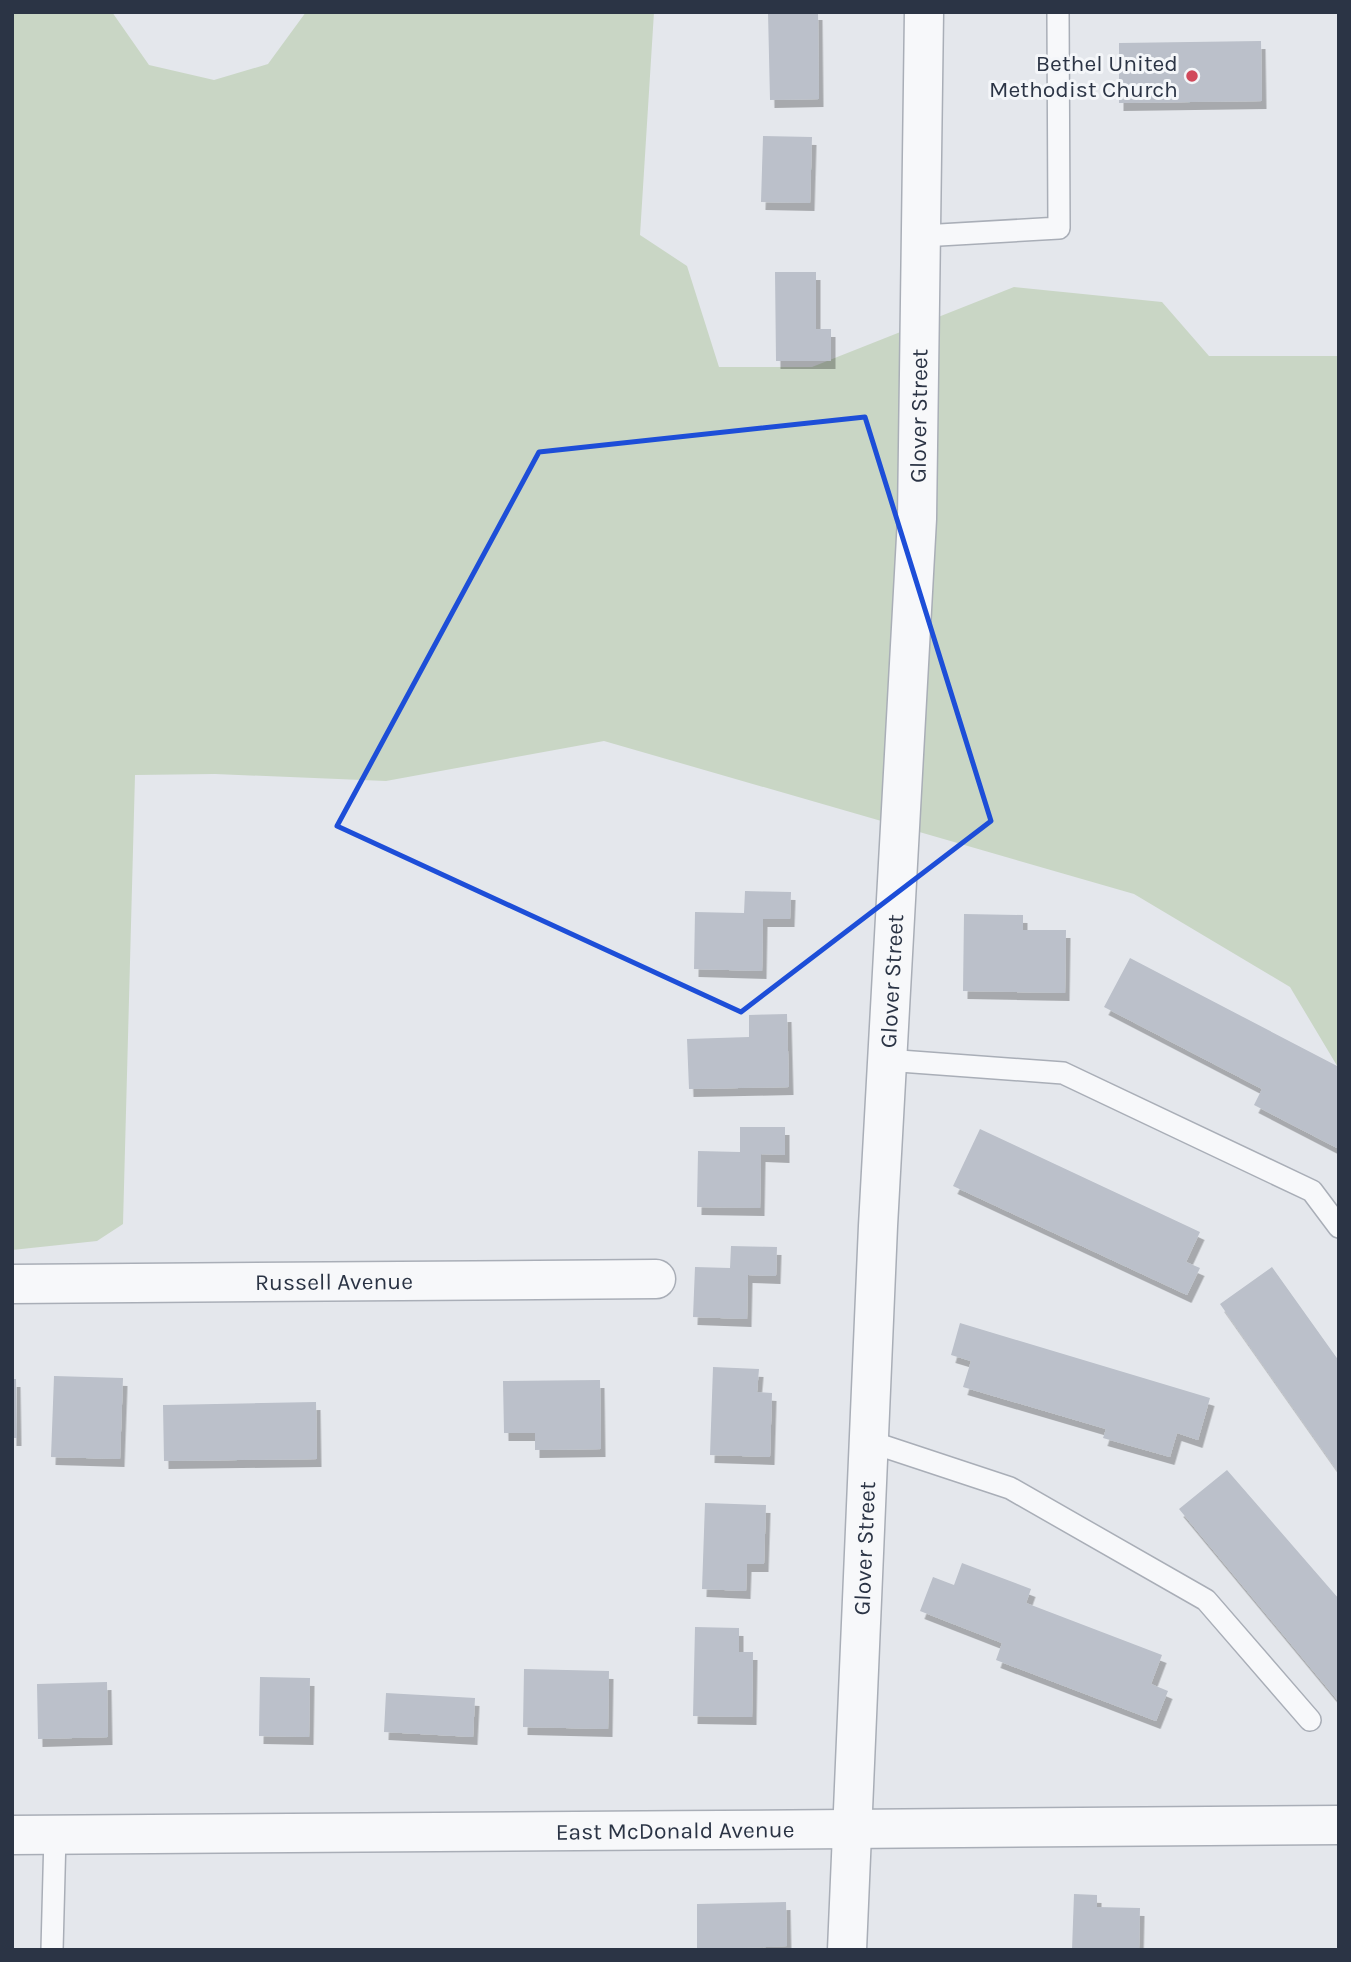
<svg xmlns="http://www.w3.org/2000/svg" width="1351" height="1962" viewBox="0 0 1351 1962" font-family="Karla,sans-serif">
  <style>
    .green { fill: #c9d6c5 }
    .building { fill: #bbc0ca; filter: url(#shadow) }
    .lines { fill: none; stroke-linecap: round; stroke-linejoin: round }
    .lane-casing { stroke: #a9aeb7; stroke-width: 24 }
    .street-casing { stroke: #a9aeb7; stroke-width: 41 }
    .lane { stroke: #f7f8fa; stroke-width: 21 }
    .street { stroke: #f7f8fa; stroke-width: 38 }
    .marked { fill: none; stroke: #1d4ed8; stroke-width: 5; stroke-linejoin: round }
    .poi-dot { fill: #d1495b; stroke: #f4f6f9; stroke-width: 2.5 }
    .labels { text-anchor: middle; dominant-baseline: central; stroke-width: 6; stroke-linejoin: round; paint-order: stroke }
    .poi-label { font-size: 23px; fill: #2b3445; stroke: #f4f6f9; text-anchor: end }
    .street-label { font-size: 23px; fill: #2b3445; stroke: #f4f6f9 }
  </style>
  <defs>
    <filter id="shadow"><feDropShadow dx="4.5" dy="8" stdDeviation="0" flood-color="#0004"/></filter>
  </defs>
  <rect width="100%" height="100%" fill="#e4e7ec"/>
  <path class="green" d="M12,12H112L149,65L214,80L268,64L306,12H654L640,235L687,266L719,367H812L1014,287L1162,302L1209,356H1339V1069L1290,987L1134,894L604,741L386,781L215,774L135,775L123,1224L97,1241L12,1250Z"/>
  <path class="building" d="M768,12H818L819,99L770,100Z
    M1261,41L1262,101L1119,103V43Z
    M763,136L812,137L810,203L761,202Z
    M775,272H816V329H831V361H776Z
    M745,891L791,892L790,919H763L762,971L694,969L695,912L744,913Z
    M964,914L1023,915V930H1066L1065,993L963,991Z
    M1130,958L1339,1067V1149L1254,1105L1262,1089L1104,1007Z
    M787,1014L789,1087L689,1089L687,1039L749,1037V1015Z
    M740,1127H785V1155L761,1154L760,1208L697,1207L698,1151L740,1152Z
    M980,1129L1200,1232L1186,1262L1200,1268L1187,1295L953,1186Z
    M731,1246L777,1247L776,1276L748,1275L747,1319L693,1317L695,1267L730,1268Z
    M1272,1267L1339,1361V1473L1220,1304Z
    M960,1323L1210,1398L1198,1440L1177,1433L1170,1457L1103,1438L1106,1429L963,1387L971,1361L951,1355Z
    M713,1367L759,1369L757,1392L772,1393L770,1457L710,1455Z
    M54,1376L123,1378L120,1459L51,1457Z
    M12,1379H16L17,1438H12Z
    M600,1380L601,1449L535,1450V1433H504L503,1381Z
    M316,1402L317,1459L164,1461L163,1405Z
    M1227,1470L1339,1599V1702L1179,1509Z
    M705,1503L766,1505L764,1564H747L746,1591L702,1589Z
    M962,1563L1031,1589L1026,1603L1162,1655L1151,1684L1168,1691L1156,1721L996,1660L1002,1643L920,1611L933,1577L954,1585Z
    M695,1627L739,1628V1652H753L752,1717L693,1716Z
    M524,1669L609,1671L608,1729L523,1727Z
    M260,1677L310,1678L309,1737L259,1736Z
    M107,1682L108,1737L38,1739L37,1684Z
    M386,1693L475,1698L473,1737L384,1732Z
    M1074,1894L1097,1895V1907L1140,1908L1139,1950H1072Z
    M786,1902L787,1946L697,1950V1904Z"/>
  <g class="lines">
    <defs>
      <path id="lane" d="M922,236L1059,228L1058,12
        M886,1060L1063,1073L1312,1191L1339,1227
        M868,1441L1010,1488L1206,1600L1310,1720
        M52,1950L55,1835"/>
      <g id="street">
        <path id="s1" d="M12,1284L656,1279"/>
        <path id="s2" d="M12,1835C454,1835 897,1826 1339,1825"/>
        <path id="s3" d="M847,1950L878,1226L917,519L924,12"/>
      </g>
    </defs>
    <use href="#lane" class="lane-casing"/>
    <use href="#street" class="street-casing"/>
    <use href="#lane" class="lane"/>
    <use href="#street" class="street"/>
  </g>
  <path class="marked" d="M865,417L991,821L741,1012L337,826L539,452Z"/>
  <circle class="poi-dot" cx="1192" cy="76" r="7"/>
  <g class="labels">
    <g class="poi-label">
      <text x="1178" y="63">Bethel United<tspan x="1178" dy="26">Methodist Church</tspan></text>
    </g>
    <g class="street-label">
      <text stroke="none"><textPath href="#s3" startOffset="1536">Glover Street</textPath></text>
      <text stroke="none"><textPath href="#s3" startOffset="970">Glover Street</textPath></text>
      <text stroke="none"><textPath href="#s1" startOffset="322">Russell Avenue</textPath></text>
      <text stroke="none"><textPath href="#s3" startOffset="402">Glover Street</textPath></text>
      <text stroke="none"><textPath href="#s2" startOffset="663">East McDonald Avenue</textPath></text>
    </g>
  </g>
  <rect width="1351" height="1962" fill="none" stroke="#2b3445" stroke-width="28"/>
</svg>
